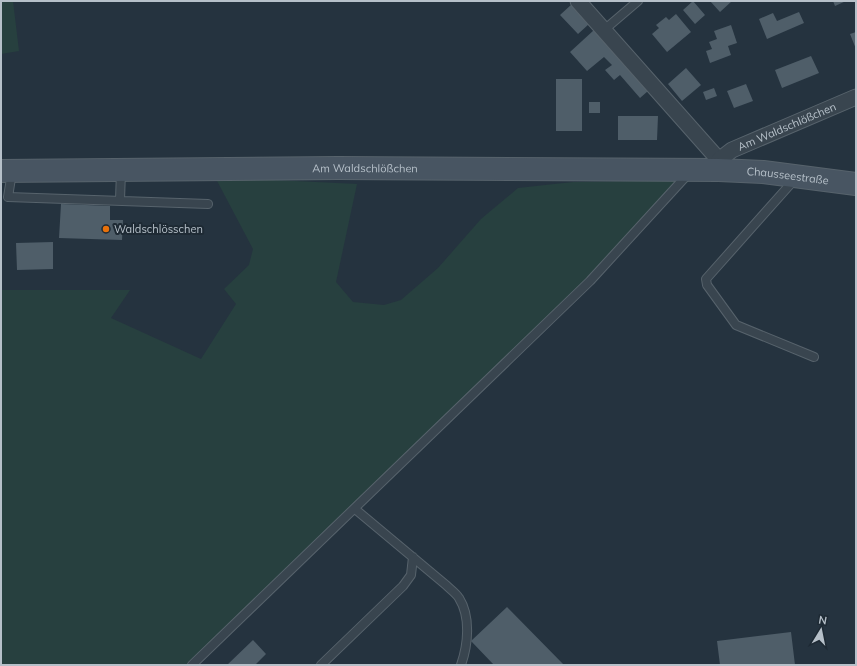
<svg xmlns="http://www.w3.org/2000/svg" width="857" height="666" viewBox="0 0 857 666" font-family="Mulish,sans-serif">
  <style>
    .green { fill: #27403f }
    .building { fill: #4f5e69 }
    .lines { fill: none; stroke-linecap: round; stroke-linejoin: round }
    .lane-casing { stroke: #57636c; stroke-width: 10 }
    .street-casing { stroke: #57636c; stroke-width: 17 }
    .secondary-casing { stroke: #57636c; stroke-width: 24 }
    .lane { stroke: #39454f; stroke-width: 8 }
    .street { stroke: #39454f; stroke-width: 15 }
    .secondary { stroke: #485562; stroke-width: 22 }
    .food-dot { fill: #e8710a; stroke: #1e2a34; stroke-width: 1.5 }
    .labels { text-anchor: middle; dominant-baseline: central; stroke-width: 4; stroke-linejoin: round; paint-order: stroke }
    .street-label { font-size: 11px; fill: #b6c0c9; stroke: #1e2a34 }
    .poi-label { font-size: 11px; fill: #b6c0c9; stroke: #1e2a34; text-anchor: start }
  </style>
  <rect width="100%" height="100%" fill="#25333f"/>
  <path class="green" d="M1,1H13L19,51L1,54Z
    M215,177L357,184L336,282L353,302L384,305L401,300L438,268L481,219L518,188L573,182L691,180L671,194L590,281L192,665H1V290H130L111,318L201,359L236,304L224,289L249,265L253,249Z"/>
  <path class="building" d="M693,1L705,15L695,24L683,10Z
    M710,1H732L720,12Z
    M833,1H846L835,6Z
    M572,4L589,24L578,34L560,15Z
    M799,12L804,23L767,39L759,19L773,13L777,21Z
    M676,14L691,32L667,52L652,34L659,28L656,25L666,17L669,20Z
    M731,25L737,43L728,46L731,55L710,63L706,51L712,49L709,42L717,39L714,31Z
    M594,30L648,91L640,98L620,75L614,80L605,70L612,65L604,57L587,71L570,52Z
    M856,32V49L850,34Z
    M811,56L819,73L782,88L775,70Z
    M686,68L701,85L682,101L668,84Z
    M556,79H582V131H556Z
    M746,84L753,101L734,108L727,91Z
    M714,88L717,96L706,100L703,92Z
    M589,102H600V113H589Z
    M618,116H658L657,140H618Z
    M61,204L110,206V220H123L122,240L59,238Z
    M53,242V269L17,270L16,243Z
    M507,607L564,665H494L471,641Z
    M791,632L795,665H720L717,641Z
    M253,640L266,654L255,665H227Z"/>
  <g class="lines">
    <defs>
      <path id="lane" d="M604,30L638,1
        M12,172L8,197L208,204
        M795,179L706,279L707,285L736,325L814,357
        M120,200L121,171
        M355,509L446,585C450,589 456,593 459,598C471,617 468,645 461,665
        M192,665L590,281L689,173
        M321,665L403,586L411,575L413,557"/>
      <g id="street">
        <path d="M578,1L719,160"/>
        <path id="s1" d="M719,169V160L732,150L856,97"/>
      </g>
      <g id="secondary">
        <path id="s2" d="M1,171L338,168L719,170L763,172L856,184"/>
      </g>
    </defs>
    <use href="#lane" class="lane-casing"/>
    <use href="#street" class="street-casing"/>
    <use href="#secondary" class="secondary-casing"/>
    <use href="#lane" class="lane"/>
    <use href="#street" class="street"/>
    <use href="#secondary" class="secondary"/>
  </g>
  <circle class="food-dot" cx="106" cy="229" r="4"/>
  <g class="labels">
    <g class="street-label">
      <text stroke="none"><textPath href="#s1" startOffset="85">Am Waldschlößchen</textPath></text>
      <text stroke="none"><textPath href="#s2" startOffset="364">Am Waldschlößchen</textPath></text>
      <text stroke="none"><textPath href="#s2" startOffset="787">Chausseestraße</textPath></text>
    </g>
    <g class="poi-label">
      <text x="114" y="229">Waldschlösschen</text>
    </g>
  </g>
  <rect width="857" height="666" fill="none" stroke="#b6c0c9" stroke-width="4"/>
  <g transform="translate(821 630) rotate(10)" stroke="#1e2a34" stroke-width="3" paint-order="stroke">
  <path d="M0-3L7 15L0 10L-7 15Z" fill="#b6c0c9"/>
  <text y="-6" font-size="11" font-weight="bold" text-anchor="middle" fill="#b6c0c9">N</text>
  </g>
</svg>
